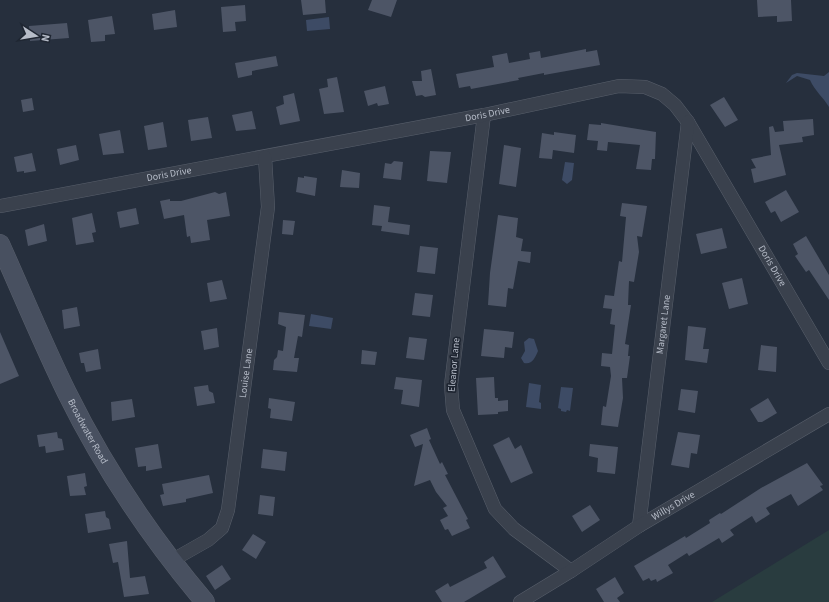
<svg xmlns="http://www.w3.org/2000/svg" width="829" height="602" viewBox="0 0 829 602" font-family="'Source Sans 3',sans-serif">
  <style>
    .green { fill: #293c3f }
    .water { fill: #3d4b65 }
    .building { fill: #4d5566 }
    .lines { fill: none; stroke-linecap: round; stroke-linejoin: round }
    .street-casing { stroke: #585f6b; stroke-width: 14 }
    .secondary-casing { stroke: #585f6b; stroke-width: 20 }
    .street { stroke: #3a414d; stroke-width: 13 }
    .secondary { stroke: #485060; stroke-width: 19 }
    .labels { text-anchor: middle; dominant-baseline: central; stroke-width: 3.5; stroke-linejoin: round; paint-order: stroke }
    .street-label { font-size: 10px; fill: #b6bcc8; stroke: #1f2632 }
  </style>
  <rect width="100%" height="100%" fill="#262f3d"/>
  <path class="green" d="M829,530V602H712Z"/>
  <path class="water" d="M329,17L330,29L307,31L306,20Z
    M829,72V107C823,97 815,91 810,80L797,76L786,83L792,75L797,73L824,76Z
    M565,162L574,163L572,180L567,184L562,180Z
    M311,314L333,318L331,329L309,326Z
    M529,338L534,339L538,351C535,358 532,365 524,363L521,358L525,351L524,342Z
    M529,383L541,385L539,402L541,403V409L526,407Z
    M561,387L573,388L570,411L567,410L566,412L561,411V409L558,408Z"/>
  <path class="building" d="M301,0H325L326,13L303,15Z
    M372,0H397L391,17L368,10Z
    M757,0H791L792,21L777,22V16L758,17Z
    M245,5L246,21L235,22L236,31L223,32L221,7Z
    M175,10L177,27L154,30L152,14Z
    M112,16L115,34L105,35V41L91,42L88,20Z
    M67,23L69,38L30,41L29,26Z
    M586,49V52L597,50L600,65L544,75V73L518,78L519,80L471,89L470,86L459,88L456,74L494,67L492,56L507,53L509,63L530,59L529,53L540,51L541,58Z
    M276,56L278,66L252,71V75L238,78L235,63Z
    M431,69L436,95L425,97L422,95L416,96L412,81H422L421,71Z
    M337,77L344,112L324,114L319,89L328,87L327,79Z
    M385,86L389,104L378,106L377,103L368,106L364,91Z
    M294,93L300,121L280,125L276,107L284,104L283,96Z
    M724,97L738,120L725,127L710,105Z
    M32,98L34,110L23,112L21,100Z
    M252,111L256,129L236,131L232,115Z
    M208,117L212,138L191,141L188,120Z
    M813,119L814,135L802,137L803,142L779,145L786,175L754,183L751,169L756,168L751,159L771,155L769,127L773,126L775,132L784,131L783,121Z
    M163,122L167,147L148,150L144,126Z
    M601,123L656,132L655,159H652L651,170L636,169L640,145L608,142L607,151L597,150L598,141L587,140L589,124L601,125Z
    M120,130L124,153L103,155L99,134Z
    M554,132L576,135L574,153L553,150L552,159L539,158L542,133L554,135Z
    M76,145L79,160L60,165L57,149Z
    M504,145L521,148L516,187L499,184Z
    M430,151L451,152L447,183L427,181Z
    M32,153L36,171L24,173V171L17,172L14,157Z
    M394,161L403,162L401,180L383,178L385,163L391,164Z
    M342,170L360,173L359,188L340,187Z
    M304,176L317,178L315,196L296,192L298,177L304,178Z
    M786,190L799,212L781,222L775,211L771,213L765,202Z
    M215,192L219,194L226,192L230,216L207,220L210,240L191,243L190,236L187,237L184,215L164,219L160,201L170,199V201H181Z
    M622,203L647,206L642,237L637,236L639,252L634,282L629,281L628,305H631L625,344L629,345L628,356H630L627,378H622L623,398L618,427L601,425L603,406L606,407L611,376L610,367L601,366L602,353L612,354L615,325L610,324L612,309L603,308L605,295L614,296L619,261L622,262L626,217L620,216Z
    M374,205L390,207L388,222L410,225L409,235L381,231L382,226L372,225Z
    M136,208L139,224L120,228L117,212Z
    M92,213L96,232L92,233L94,242L76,245L72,218Z
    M498,215L518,218L516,237L523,239L521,251L531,252L530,263L518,261L513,289L508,288L506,307L488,305L490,273Z
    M283,220L295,221L293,235L282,234Z
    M44,224L47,241L28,246L25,230Z
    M722,228L727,248L701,254L696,234Z
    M806,236L829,275V300L809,270L806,272L795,256L798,254L793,244Z
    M420,246L438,248L435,274L417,272Z
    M742,278L748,304L729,309L722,283Z
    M222,280L227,299L210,302L207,283Z
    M415,293L433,295L430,317L412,315Z
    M77,307L80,326L64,329L62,310Z
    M279,312L305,315L302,337L298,336L294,358H299L297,372L273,370L274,360L277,357L278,350L283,351L286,327L278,324Z
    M688,326L706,328L703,349H709L707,363L685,360Z
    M217,328L219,347L204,350L201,331Z
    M484,329L514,332L512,348L505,347L504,358L481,356Z
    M0,332L19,376L0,384Z
    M409,337L427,339L424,360L406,358Z
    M761,345L777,347L776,372L758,370Z
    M98,349L101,369L86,372L84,363H81L79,353Z
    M362,350L377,352L375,365L361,364Z
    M396,377L422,380L419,407L401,404L403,390L394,389Z
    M494,377L495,398H498V401L508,400V411L498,412V414L478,415L476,378Z
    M208,385L209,391L213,393L215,403L197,406L194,387Z
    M681,389L698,391L695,413L678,410Z
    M269,398L295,402L292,421L270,418L271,409L268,408Z
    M768,398L777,413L762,422H758L750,409Z
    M132,399L135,417L112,421L111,402Z
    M427,428L431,439L429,440L440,464L442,462L448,474L445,475L468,519L466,520L470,528L452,536L448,529L445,530L440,520L448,516L443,508L447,506L436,492L430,480L414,486L423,444L415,447L410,435Z
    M57,432L58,438L62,439L64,450L46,453L45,446L39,447L37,435Z
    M678,432L700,435L697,454L691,453L689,468L671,465Z
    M509,437L515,449L521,445L533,473L511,483L493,445Z
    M158,444L162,468L146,471V466L138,467L135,448Z
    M590,444L618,447L615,474L597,472L598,458L589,456Z
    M263,449L287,452L285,471L261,468Z
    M807,463L823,485L820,486L823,490L798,506L791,494L780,500L766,508L770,514L756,523L752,516L730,530L734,535L722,543L719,538L689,556L687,553L668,565L673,573L657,582L656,579L651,581L649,578L643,581L634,566L685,536L686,538L710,523L709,520L720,513L721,514L761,488Z
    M85,473L87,486L84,487L86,495L70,496L67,476Z
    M209,475L213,493L186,499V502L163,506L160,495L164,494L162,484Z
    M260,495L275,497L273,516L258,514Z
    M590,505L600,520L582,532L572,516Z
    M105,511L106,517L109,519L111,529L88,533L85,514Z
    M253,534L266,542L256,559L242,550Z
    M127,541L130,578L145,576L149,594L124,597L118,562L113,563L109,544Z
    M493,556L506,577L464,602H442L435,591L448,583L450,587L487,568L484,562Z
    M222,565L231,579L215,590L206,576Z
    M615,577L624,593L617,598L620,602H604L596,589Z"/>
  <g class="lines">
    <defs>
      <g id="street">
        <path d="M484,115L451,385L453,410L495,509L514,529L571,571"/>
        <path id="s1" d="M0,206L484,115L619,86L645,87L662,94L675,105L688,122L829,363"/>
        <path id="s2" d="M639,526L688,122"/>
        <path id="s3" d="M171,561L208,540L222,528L228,510L268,207L265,157"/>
        <path id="s4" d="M520,602L571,571L639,526L829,414"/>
      </g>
      <g id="secondary">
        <path id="s5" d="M0,244C22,293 43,344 67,393C104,468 151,538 205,602"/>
      </g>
    </defs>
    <use href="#street" class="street-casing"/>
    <use href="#secondary" class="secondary-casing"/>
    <use href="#street" class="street"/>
    <use href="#secondary" class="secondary"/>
  </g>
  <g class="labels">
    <g class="street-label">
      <text stroke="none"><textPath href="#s1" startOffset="496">Doris Drive</textPath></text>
      <text stroke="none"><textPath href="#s1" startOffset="172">Doris Drive</textPath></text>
      <text stroke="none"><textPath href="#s1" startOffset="880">Doris Drive</textPath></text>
      <text stroke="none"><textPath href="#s2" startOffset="203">Margaret Lane</textPath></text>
      <text transform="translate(454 365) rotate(-85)">Eleanor Lane</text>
      <text stroke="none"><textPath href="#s3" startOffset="218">Louise Lane</textPath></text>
      <text stroke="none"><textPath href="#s5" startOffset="207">Broadwater Road</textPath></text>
      <text stroke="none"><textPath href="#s4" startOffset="181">Willys Drive</textPath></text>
    </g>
  </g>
  <g transform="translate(36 36) rotate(102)" stroke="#1f2632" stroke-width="3" paint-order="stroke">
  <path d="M0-3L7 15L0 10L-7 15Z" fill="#b6bcc8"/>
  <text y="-6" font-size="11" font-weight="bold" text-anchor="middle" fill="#b6bcc8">N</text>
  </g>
</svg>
